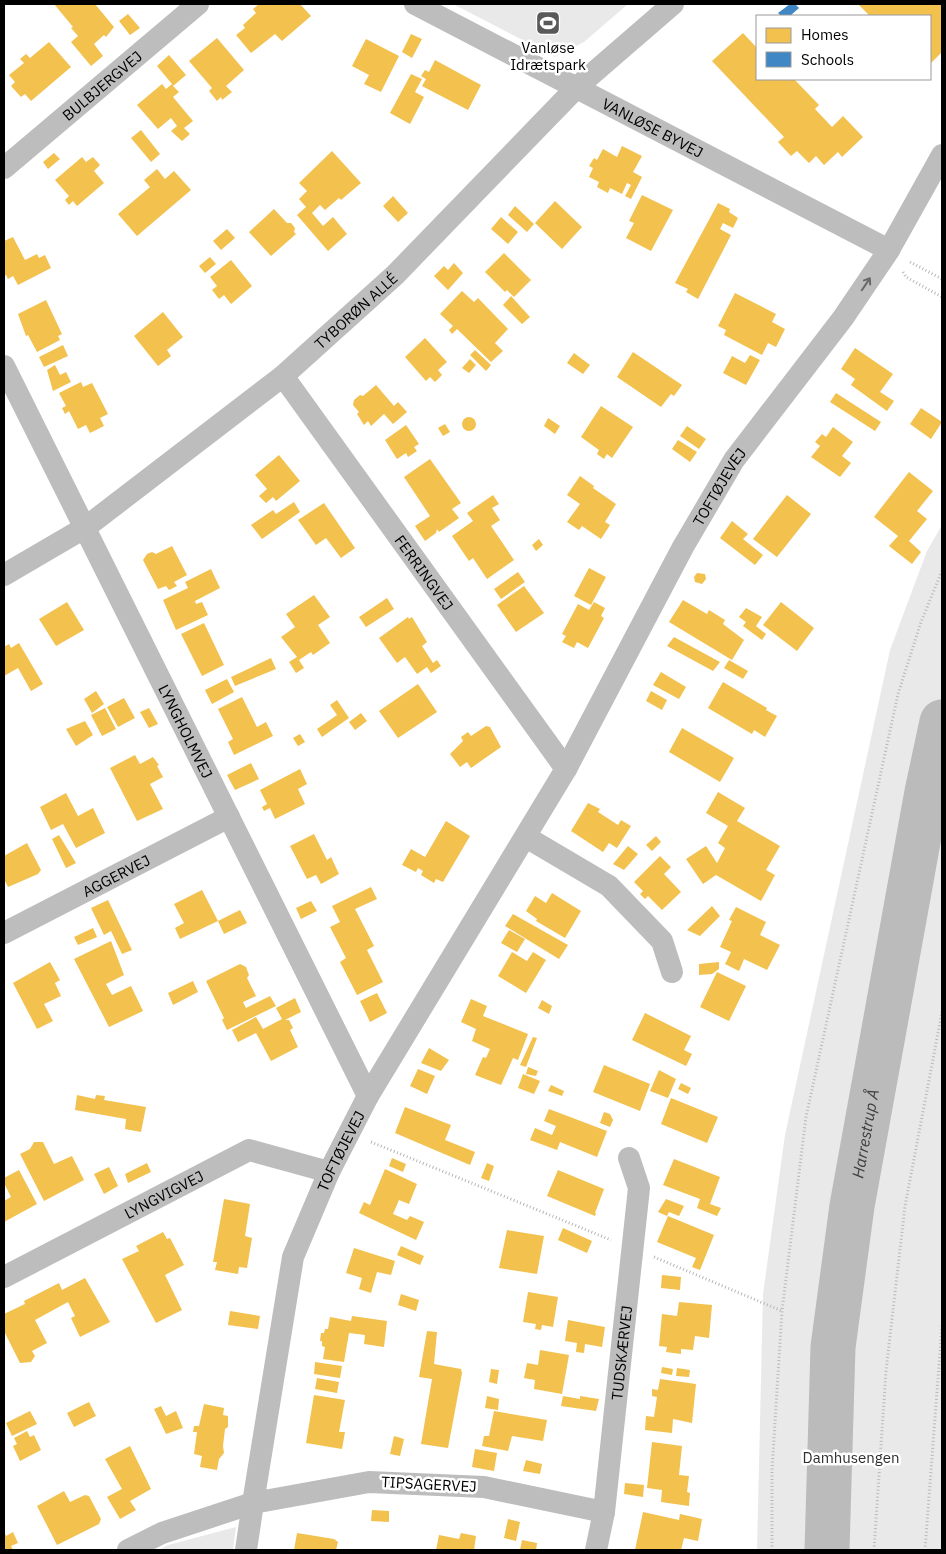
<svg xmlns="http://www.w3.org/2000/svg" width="946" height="1554" viewBox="0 0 946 1554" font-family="'IBM Plex Sans',sans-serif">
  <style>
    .green { fill: #e9e9e9 }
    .homes { fill: #f2c14e }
    .schools { fill: #3f88c5 }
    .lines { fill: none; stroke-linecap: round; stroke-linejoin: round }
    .river { stroke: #bbb; stroke-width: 45 }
    .path { stroke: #b8b8b8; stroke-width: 3; stroke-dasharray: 1 2.5; stroke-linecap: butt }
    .minor { stroke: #bdbdbd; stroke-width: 22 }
    .oneway { stroke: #686868 }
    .labels { text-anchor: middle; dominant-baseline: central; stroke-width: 5; stroke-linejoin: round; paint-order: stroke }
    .poi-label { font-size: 15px; fill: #000; stroke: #fff }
    .street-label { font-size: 15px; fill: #000; stroke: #fff }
    .park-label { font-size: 15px; fill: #2e2e2e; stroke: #fff }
    .water-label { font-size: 16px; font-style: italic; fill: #3f3f3f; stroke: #fff }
  </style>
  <rect width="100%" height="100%" fill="#fff"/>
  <path class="green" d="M453,4H628L584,42L555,57Z
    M942,525V1550H757L763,1294L785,1135L890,650L927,551Z
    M236,1527L233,1550H159L168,1545Z"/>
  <path class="homes" d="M54,4H95L114,27L106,37L104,35L94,44L103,56L91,66L71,42L78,36L71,28L73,27Z
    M259,4H300L311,16L282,41L275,34L251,53L236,35L245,28L243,25L256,13L253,9Z
    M858,4H942V52L930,64V16H870Z
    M128,14L140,28L130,35L119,21Z
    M743,33L757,48V79H794L819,105L815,109L832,127L843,116L863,137L842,157L838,152L824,165L816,156L809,163L797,151L791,156L778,142L784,137L712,61Z
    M411,34L422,39L412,58L402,52Z
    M217,38L244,70L226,86L232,92L222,100L221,97L217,101L209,91L212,88L189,61Z
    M366,39L399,56L381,92L364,84L369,75L352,66Z
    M49,42L71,67L31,101L25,94L21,97L11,86L15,82L9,75L24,63L20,59L26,54L30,58Z
    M169,55L186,75L173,86L179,92L173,97L193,121L184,128L190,134L182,141L171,131L177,126L171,118L158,129L137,105L162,84L166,89L172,84L157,66Z
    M435,60L481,85L468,110L422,86L426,79L421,76L425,70L429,72Z
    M411,74L422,79L415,92L424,97L410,124L390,113Z
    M141,130L160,154L151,162L131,138Z
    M622,146L642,156L633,172L642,177L631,199L625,196L631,185L627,183L622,194L610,188L608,193L597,187L599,182L589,177L593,168L589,166L594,158L597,160L603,149L617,157Z
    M332,151L361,183L341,200L339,198L325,210L320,205L312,213L323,226L333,217L347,234L328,251L297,215L306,207L299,199L307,191L299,183Z
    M54,153L60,159L48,169L43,162Z
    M82,157L86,162L93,157L100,165L94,171L104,183L77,206L73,201L69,205L65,200L69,196L55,180Z
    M157,169L165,179L174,171L191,190L137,236L118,214L150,187L144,180Z
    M642,195L673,210L651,251L626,238L634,223L629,221Z
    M393,196L408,213L398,222L383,206Z
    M555,201L582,227L562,249L535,223Z
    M718,203L730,209L729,212L738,218L733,228L723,223L720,229L731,235L698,299L686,292L688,289L675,283Z
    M515,206L534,224L527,232L508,215Z
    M274,209L287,223H291L295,228L294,232L296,234L271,256L249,232Z
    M501,217L518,232L508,244L491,229Z
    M227,229L235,238L221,250L213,241Z
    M13,237L25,260L37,254L39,258L45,255L51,268L18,285L13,276L8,279L6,275L4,276V241Z
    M504,253L531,280L514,297L507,290L505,292L485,272Z
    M210,257L216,264L205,273L199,266Z
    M231,260L252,286L231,304L224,295L219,299L212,290L217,286L210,277Z
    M454,263L463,273L448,290L434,276L444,266L448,270Z
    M462,291L474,302L478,298L508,329L495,343L503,351L491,362L457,329L452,334L449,330L453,326L440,314Z
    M735,293L776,314L772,322L785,329L776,347L768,343L762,355L724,335L726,330L718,326Z
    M511,296L530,317L522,324L503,305Z
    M46,300L62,334L58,336L60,340L37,352L28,335L26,336L18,314Z
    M163,312L183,337L167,350L171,356L158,366L134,336Z
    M425,338L447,362L438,370L442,375L435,382L430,377L426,381L405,357Z
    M63,345L68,356L44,367L39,357Z
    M855,348L893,374L880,392L894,401L887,411L851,385L855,379L841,369Z
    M475,350L491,365L486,371L470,355Z
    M633,352L682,385L674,396L671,394L661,407L617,377Z
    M574,353L590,365L583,374L567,363Z
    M750,355L760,360L746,385L723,373L732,356L745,363Z
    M470,359L476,365L469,373L462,368Z
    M55,365L60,375L66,372L71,382L53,391L47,370Z
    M81,382L83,387L92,383L108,414L100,418L104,426L90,433L86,425L78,429L69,411L65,414L62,408L66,406L59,393Z
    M376,385L394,406L398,402L407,412L393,424L384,414L371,426L368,421L364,425L357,414L359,412L353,405L354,400L360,395L363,396Z
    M836,393L881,422L875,431L830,402Z
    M601,406L633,427L612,458L607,454L604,459L597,454L599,450L581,437Z
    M921,408L942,422L931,439L910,424Z
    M462 424a7 7 0 1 1 14 0a7 7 0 1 1-14 0Z
    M548,418L560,426L555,434L544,426Z
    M445,424L450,432L443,436L438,428Z
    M406,425L419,444L414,447L417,451L408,457L406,453L397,459L385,440Z
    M687,426L706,439L699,449L680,436Z
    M833,427L853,442L842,456L851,463L840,477L811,457L820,446L815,442L822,434L826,437Z
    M678,440L697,452L690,462L672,449Z
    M279,455L300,481L276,501L273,497L266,503L259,496L267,489L255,475Z
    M430,459L461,503L452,509L459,518L439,532L437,529L436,533L425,541L415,526L430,516L404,477Z
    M909,472L933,491L917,511L927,519L909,541L921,552L912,564L889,546L898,536L874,517Z
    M580,476L594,486L593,488L616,504L605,522L610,525L601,539L582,526L579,530L567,522L580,504L567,495Z
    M493,495L499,504L492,508L500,520L491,526L514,560L487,579L473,558L469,561L452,536L473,521L467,513Z
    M787,495L811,514L777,557L753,539Z
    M294,502L300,512L262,539L251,525L273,510L276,514Z
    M324,503L355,548L341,558L326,538L316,545L298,520Z
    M732,521L748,534L743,539L763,555L755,565L720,538Z
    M539,539L543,545L536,551L532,545Z
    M172,546L187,575L174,582L177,586L169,590L166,586L158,589L143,560L147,554L152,552L156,554Z
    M589,568L606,577L591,605L574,596Z
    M211,569L220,588L195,601L196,604L202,602L208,615L176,630L163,600L188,588L185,582Z
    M518,572L525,582L501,599L494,589Z
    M697,573L705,574L706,579L702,584L695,582L694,577Z
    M524,586L544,613L516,632L497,605Z
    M314,595L330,617L318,625L330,643L313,655L311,652L299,660L304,668L296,673L289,662L297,657L281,637L295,627L286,614Z
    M387,598L394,609L366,627L359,617Z
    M683,600L707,614L709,610L725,620L723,624L744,640L732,660L669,622Z
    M67,602L84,630L56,646L39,619Z
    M594,602L605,608L601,616L604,618L588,648L577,642L574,648L562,642L566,636L562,634L578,604L589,610Z
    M781,602L814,628L797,651L763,625Z
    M746,608L762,617L756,626L766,634L762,640L743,626L746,622L739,617Z
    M408,617L409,619L412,617L427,642L422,646L433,663L437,660L441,666L431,673L427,667L417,674L405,657L397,663L379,638Z
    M204,623L224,665L202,676L181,634Z
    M674,637L720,662L713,671L667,646Z
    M19,643L43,684L31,691L18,668L4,676V647L9,644L11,648Z
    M271,658L276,669L235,686L231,677Z
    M729,660L748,671L743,679L724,668Z
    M661,672L686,687L679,699L653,685Z
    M227,679L234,692L212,704L205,690Z
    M723,682L767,708L766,710L777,716L765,737L754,730L752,734L708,708Z
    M418,684L437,712L398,738L379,711Z
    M96,691L104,704L92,713L84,699Z
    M651,691L667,700L662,710L646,701Z
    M242,697L257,727L266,722L273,736L234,755L228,742L233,739L218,709Z
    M124,698L135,718L118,727L107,707Z
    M337,700L349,718L322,737L317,729L337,715L330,705Z
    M105,708L116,729L102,736L91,715Z
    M149,708L158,724L149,728L140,712Z
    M361,713L367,721L355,730L349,722Z
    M85,721L93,735L76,746L66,729Z
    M486,726L490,727L501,747L471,768L467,762L460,767L450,754L463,741L461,737L468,732L471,736Z
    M682,728L734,758L720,782L669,752Z
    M300,734L305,742L298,746L293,738Z
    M135,755L140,764L153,757L159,765L157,766L163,777L150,784L163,809L137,821L110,768Z
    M251,763L259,779L235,790L227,775Z
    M300,769L307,784L298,789L305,804L275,819L270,808L264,811L262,807L267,804L260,790Z
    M718,792L745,808L737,821L780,846L766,870L775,875L761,901L716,875L703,884L686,859L706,846L717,863L725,848L718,843L728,826L706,813Z
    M66,793L78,816L93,808L105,833L76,848L63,824L51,830L40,807Z
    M588,803L600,809L598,812L618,825L621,820L631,826L617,848L609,843L603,852L571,831Z
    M446,821L470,836L443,882L436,879L434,883L421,875L423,871L418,868L416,872L402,865L411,849L425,857Z
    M314,834L327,860L331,857L339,874L321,884L316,875L307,879L290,846Z
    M59,835L76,863L66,868L52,839Z
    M656,836L661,842L652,851L646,845Z
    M27,843L41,870L38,874L8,887L4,879V856Z
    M628,846L638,854L624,870L613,864Z
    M660,856L671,867L664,874L681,892L662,910L648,896L645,899L640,894L643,891L634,882Z
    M371,887L377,899L355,909L374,946L367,950L383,982L357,995L340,962L346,958L330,927L340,922L332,906Z
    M202,890L218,921L180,939L175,928L184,923L174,904Z
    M552,893L581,911L565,938L536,921L537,919L526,911L535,896L546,903Z
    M108,900L132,950L122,954L111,931L104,935L91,908Z
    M311,901L317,911L301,919L296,908Z
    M712,906L720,916L700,936L687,930Z
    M736,907L766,922L760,935L780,945L767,970L744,959L739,971L725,964L731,952L720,947L732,921L729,920Z
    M240,910L247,923L224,934L218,921Z
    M513,914L568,945L559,959L505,926Z
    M93,928L97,937L78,945L74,937Z
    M509,930L525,939L517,952L501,943Z
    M111,941L124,975L106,984L112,995L131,986L143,1011L109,1027L74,959Z
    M512,952L527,961L533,952L546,960L526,993L498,976Z
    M50,962L60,980L55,983L61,996L44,1004L53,1021L37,1029L13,983Z
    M719,962V969L712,974L699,975V964Z
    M240,964L246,967L249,975L247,978L256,996L243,1002L246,1008L270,996L276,1006L227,1030L222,1020L224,1018L206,981Z
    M717,972L746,986L729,1021L700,1007Z
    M193,981L198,992L173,1005L168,993Z
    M377,993L387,1013L370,1022L360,1001Z
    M295,998L301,1012L285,1020H289L293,1028L290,1030L298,1047L271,1061L256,1033L238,1042L232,1030L256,1017L263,1029L282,1019L276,1008Z
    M471,999L487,1006L483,1016L528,1034L518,1060L513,1058L501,1085L475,1075L483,1057L486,1058L490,1049L472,1041L476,1029L461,1022Z
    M542,1000L552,1006L549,1014L538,1008Z
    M645,1013L691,1036L684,1050L692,1054L686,1066L632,1040Z
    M533,1037L537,1038L526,1067L520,1065Z
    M429,1048L449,1060L441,1071L421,1063Z
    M604,1065L650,1084L640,1111L593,1092Z
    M528,1067L538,1071L536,1076L526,1074Z
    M418,1069L435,1076L427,1094L410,1086Z
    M659,1070L676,1079L668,1098L650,1091Z
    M523,1074L540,1081L534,1094L518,1088Z
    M681,1083L691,1088L688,1094L678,1089Z
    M551,1085L564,1091L562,1096L548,1091Z
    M77,1095L95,1099L96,1095L105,1096L104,1100L146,1107L141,1132L125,1129L126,1119L75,1110Z
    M671,1098L718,1117L707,1143L661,1124Z
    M405,1107L451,1125L445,1140L475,1152L470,1165L395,1133Z
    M549,1109L607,1131L597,1157L560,1142L557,1150L530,1140L535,1128L552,1135L556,1126L544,1121Z
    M604,1112L610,1114L613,1120L610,1127L600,1123Z
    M34,1142H43L54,1164L72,1156L84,1180L44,1201L20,1154L30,1149Z
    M392,1158L406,1164L403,1172L389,1166Z
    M674,1159L720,1177L710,1204L721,1208L717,1216L697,1208L700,1199L663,1185Z
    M147,1163L151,1172L128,1183L125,1174Z
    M487,1163L494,1166L489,1181L481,1178Z
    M109,1167L118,1186L104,1194L94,1174Z
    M385,1169L417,1184L409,1204L399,1200L393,1214L407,1220L410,1216L424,1222L416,1240L359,1213L364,1202L370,1205Z
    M19,1170L37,1204L4,1222V1201L11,1197L4,1183V1178Z
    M558,1170L604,1189L595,1213H596L595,1216L547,1196Z
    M224,1199L250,1204L245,1236L252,1238L247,1268L239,1267L238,1274L215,1270L217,1262H213Z
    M666,1199L684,1206L679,1216L669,1212L667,1216L658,1212Z
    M668,1216L714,1235L700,1270L692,1267L696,1258L657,1242Z
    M563,1228L592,1241L587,1253L558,1240Z
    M507,1230L544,1236L537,1274L499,1268Z
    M163,1232L167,1239L170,1238L184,1265L165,1275L182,1310L156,1323L122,1259L139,1251L136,1246Z
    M401,1246L424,1256L420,1265L397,1255Z
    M354,1248L395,1261L391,1275L377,1272L371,1293L359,1289L362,1278L346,1273Z
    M662,1275L681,1277L680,1290L661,1288Z
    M85,1278L110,1322L80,1337L71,1318L75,1316L68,1302L35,1320L47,1343L32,1351L35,1356L31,1362L20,1363L4,1331V1314L25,1304L24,1301L59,1283L62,1290Z
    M528,1292L558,1297L553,1327L542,1325L541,1330L535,1329L536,1324L523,1322Z
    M401,1294L419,1300L416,1311L398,1305Z
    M679,1302L712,1305L709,1338L695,1336L693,1350L681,1349V1354L666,1352L667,1347L659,1346L662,1314L677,1316Z
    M230,1311L260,1316L258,1329L228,1325Z
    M352,1316L387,1321L384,1347L364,1344L365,1335L349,1333L344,1362L323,1359L325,1347L322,1346V1341H320L321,1333H324L325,1329H328L330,1317L351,1321Z
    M568,1320L605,1327L602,1347L585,1344L584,1353L576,1352L577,1343L565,1341Z
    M427,1331L437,1332L434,1364L461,1369L462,1373L448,1448L421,1444L432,1379L419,1377Z
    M540,1350L569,1355L562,1394L534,1389L535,1380L524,1378L527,1363L538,1365Z
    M315,1362L342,1366L340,1378L314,1374Z
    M662,1367L673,1369L672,1375L661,1373Z
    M677,1368L690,1370L689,1377L676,1376Z
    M491,1369L499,1370L497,1384L489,1382Z
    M317,1378L339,1382L337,1393L315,1389Z
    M660,1379L696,1384L692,1423L673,1419L672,1433L645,1430L646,1416L654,1417L657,1397L652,1396V1389L658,1390Z
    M314,1395L345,1400L339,1432H345L342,1449L306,1443Z
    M487,1396L499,1399L498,1410L485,1408Z
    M563,1396L580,1399V1396L599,1399L596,1411L561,1406Z
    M89,1402L96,1416L74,1427L67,1413Z
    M204,1404L224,1408L223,1415L228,1416V1427L225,1429L223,1446L224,1453L219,1459L217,1470L200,1467L202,1456L194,1454L197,1432H193L194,1426H199Z
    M161,1406L166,1416L176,1411L183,1428L166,1434L154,1409Z
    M30,1411L37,1424L12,1436L6,1423Z
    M494,1411L547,1420L543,1441L512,1436L508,1451L482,1446L484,1436H489Z
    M27,1431L30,1437L34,1435L41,1450L20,1461L13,1446L17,1444L14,1438Z
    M394,1436L404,1439L400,1456L390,1454Z
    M652,1442L682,1446L679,1475L689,1476L687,1492L690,1493L689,1506L661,1502L662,1490L647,1488Z
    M130,1446L151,1489L130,1501L136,1510L120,1519L107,1497L122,1489L105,1459Z
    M475,1449L497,1453L494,1471L472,1467Z
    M526,1460L542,1464L540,1474L523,1471Z
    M625,1483L644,1485L643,1497L624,1494Z
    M64,1491L70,1502L85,1495L89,1496L101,1519L99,1524L57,1545L37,1506Z
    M372,1510L389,1511V1522L371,1521Z
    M643,1512L679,1520L680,1514L702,1519L698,1541L684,1538L681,1550H635Z
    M508,1519L520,1522L516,1541L504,1538Z
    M4,1531L6,1536L13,1532L18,1543L11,1546L13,1550H4Z
    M297,1533L334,1539L338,1542L336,1550H294Z
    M461,1533L476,1536L474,1550H436L439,1535L459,1539Z
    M522,1540L537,1543L536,1550H520Z"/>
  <path class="schools" d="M790,4H795L799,8L790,16H781L778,13Z"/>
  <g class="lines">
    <path class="river" id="s1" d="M827,1550L833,1347L852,1206L927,792L942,722"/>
    <path class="path" d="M910,262L942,279
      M903,272L906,277L942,297
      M371,1142L611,1240
      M654,1257L782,1311
      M772,1550V1470L782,1311L806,1117L898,694L921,622L942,571
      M874,1550L886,1371L905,1206L942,1012
      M925,1550L942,1325"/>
    <g class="minor">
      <path id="s2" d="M415,4L889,250"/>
      <path id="s3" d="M4,168L198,4"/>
      <path id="s4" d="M4,366L368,1096"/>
      <path id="s5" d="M283,376L566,769"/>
      <path id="s6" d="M4,575L86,527L283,376L395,275L577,87L673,4"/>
      <path d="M526,837L609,886L662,941L672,972"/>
      <path id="s7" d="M4,933L229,817"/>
      <path id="s8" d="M4,1277L249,1150L329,1172"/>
      <path id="s9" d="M604,1512L484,1487L369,1482L253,1503L293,1257L329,1172L368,1096L566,769L683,547L734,460L843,318L889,250L942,155"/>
      <path d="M128,1550L162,1533L253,1503L246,1550"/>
      <path id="s10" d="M596,1550L604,1512L639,1188L629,1158"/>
    </g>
  </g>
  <defs><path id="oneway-shaft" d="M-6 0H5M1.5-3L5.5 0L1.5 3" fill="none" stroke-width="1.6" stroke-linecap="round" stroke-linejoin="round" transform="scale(1.25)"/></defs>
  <use class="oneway" href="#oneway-shaft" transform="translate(866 284) rotate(-56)"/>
  <defs>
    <symbol id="stadium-square" viewBox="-11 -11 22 22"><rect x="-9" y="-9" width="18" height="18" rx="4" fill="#595959" stroke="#fff"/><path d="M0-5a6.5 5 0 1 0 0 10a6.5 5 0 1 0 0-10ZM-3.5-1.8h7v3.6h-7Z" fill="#fff"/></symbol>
  </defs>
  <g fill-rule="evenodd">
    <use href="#stadium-square" x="534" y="9" width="28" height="28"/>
  </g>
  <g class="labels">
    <g class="poi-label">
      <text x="548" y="47">Vanløse<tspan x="548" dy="17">Idrætspark</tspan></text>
    </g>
    <g class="street-label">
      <text stroke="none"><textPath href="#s3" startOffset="128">BULBJERGVEJ</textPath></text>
      <text stroke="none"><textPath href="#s2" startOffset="268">VANLØSE BYVEJ</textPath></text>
      <text stroke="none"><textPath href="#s6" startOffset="441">TYBORØN ALLÉ</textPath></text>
      <text stroke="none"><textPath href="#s9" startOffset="1486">TOFTØJEVEJ</textPath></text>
      <text stroke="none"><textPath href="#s5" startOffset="242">FERRINGVEJ</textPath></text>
      <text stroke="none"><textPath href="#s4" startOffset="408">LYNGHOLMVEJ</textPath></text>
      <text stroke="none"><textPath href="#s7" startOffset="126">AGGERVEJ</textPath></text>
      <text stroke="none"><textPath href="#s9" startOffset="721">TOFTØJEVEJ</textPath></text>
      <text stroke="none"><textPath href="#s8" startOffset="180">LYNGVIGVEJ</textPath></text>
      <text stroke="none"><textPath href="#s10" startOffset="199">TUDSKÆRVEJ</textPath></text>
      <text transform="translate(429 1484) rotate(3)">TIPSAGERVEJ</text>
    </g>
    <g class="park-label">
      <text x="851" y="1457">Damhusengen</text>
    </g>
    <g class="water-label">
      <text stroke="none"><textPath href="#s1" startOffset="419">Harrestrup Å</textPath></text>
    </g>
  </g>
  <rect width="946" height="1554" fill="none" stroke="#000000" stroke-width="10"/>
  <rect x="756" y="15" width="175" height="65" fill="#ffffff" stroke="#999999"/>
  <rect x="766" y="28" width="25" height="15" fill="#f2c14e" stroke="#999999"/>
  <text x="801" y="40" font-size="15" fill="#000000">Homes</text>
  <rect x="766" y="52" width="25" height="15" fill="#3f88c5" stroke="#999999"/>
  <text x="801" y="65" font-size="15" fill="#000000">Schools</text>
</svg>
